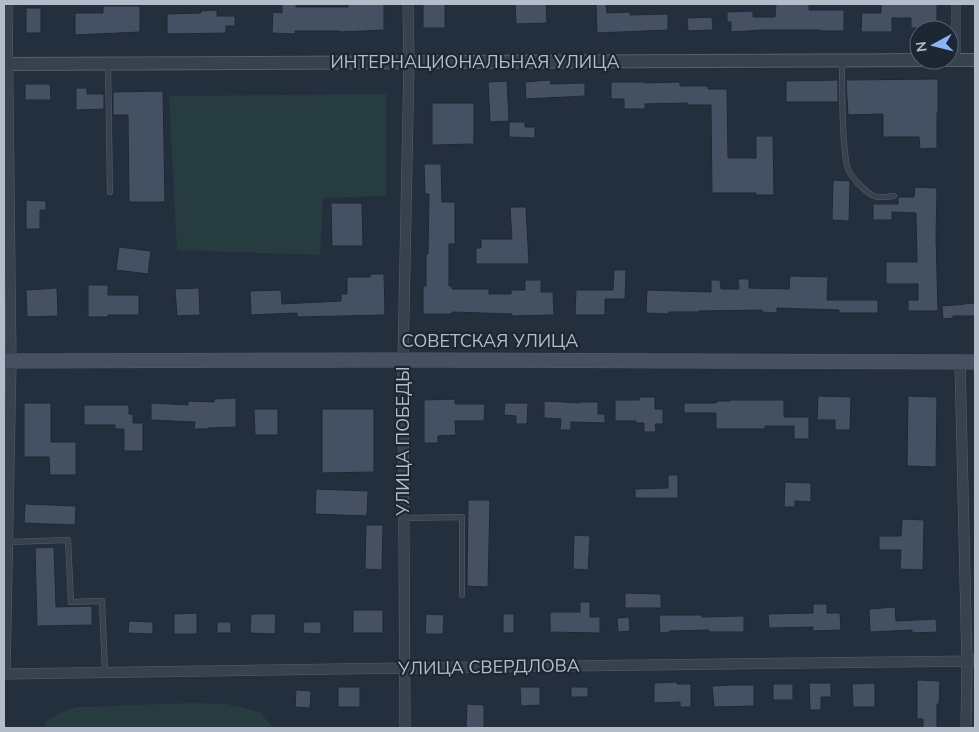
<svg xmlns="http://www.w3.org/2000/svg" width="979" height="732" viewBox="0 0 979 732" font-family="'Nunito Sans',sans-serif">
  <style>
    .green { fill: #263c3f }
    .building { fill: #455162; stroke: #1f2835 }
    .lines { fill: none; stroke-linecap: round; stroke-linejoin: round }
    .service-casing { stroke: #565f6c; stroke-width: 6 }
    .pedestrian-casing { stroke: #565f6c; stroke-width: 9 }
    .minor-casing { stroke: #565f6c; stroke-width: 11 }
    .tertiary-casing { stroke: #565f6c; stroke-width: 14 }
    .secondary-casing { stroke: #565f6c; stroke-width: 15 }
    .service { stroke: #38414e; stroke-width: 5 }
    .pedestrian { stroke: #38414e; stroke-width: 8 }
    .minor { stroke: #38414e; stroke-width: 10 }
    .tertiary { stroke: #38414e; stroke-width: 12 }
    .secondary { stroke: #465061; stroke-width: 14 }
    .labels { text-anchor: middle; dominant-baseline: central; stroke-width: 4.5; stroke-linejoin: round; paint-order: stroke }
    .street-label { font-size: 18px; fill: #b4bcc9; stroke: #1d2633 }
  </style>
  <rect width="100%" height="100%" fill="#242f3e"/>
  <path class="green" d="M386,94V196L323,198L320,255L177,250L169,96Z
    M194,703L226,704L244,708L261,713L273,728H43L46,722L60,713L76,707H98L128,705Z"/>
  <path class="building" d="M282,4H296V7H348V4H384V30L340,32V31H295V34L272,33L273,12L282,13Z
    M423,4H445V28H423Z
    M515,4H546L547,23L516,24Z
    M596,4H606L607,13L630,12V15L668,14V30L597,33Z
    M776,4H809V10H844V31H820V30H761L731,32V22H727V12L753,11V17H775Z
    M881,4H937V28H911V18H892V32H861L862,13H881Z
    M103,6H140V32L75,35V13H103Z
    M26,8H41V33H26Z
    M217,10V16H235V26H226V33L167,34V14L201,13V11Z
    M712,17L713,30L688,31L687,18Z
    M938,79V113H937V148L920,149L919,137H883V114L848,115L846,80Z
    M550,80L551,84L585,83V96L526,99L525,82Z
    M838,80V102H786V81Z
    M507,81L509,121L490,122L488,82Z
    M611,82H645V83L680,82V86H708V89H727L728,158H756V136H773L774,195H756V193H712L711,105H688V103L645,104V109H624V99H611Z
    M25,84H50L51,100H25Z
    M76,88H87V94H104V109L76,110Z
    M163,91L165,202H129L128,115H113V92Z
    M432,103H474V144L432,145Z
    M509,122H525V127H535V138L509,137Z
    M424,164H441L442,202H455V244H449V286H452V289H489V294H511V290H525V280H541V292H553L554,315L512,316V314L452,312V314H423V286H426V254H428L429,194H425Z
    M833,180L850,181L849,221L832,220Z
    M915,187L937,188L936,236L938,311H908V300H918V284H886V262H917L916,213L892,212V220H873V204H898V197H914Z
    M26,200L46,201V210H40V229H26Z
    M331,203H362L363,246H332Z
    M510,207H526L529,264H476V248H481V239H512Z
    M119,247L151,251L148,274L116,270Z
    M614,270H626L625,299H605V315H575L576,290H613Z
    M370,274H384L385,315L297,317V313L251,315L250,291L281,290L282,304L341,301V294H347V277H370Z
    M790,276L828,277L827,300H878V313H839V310L777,308V313L762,312V310L699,311V312H669V314L646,313L647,290L711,292V280H720L721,289H739L738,279H749V288L789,289Z
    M88,285H108V295H139V315H108V317H88Z
    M57,288L58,316L27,317L26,290Z
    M199,288L200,315L177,316L175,289Z
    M966,303L975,304V316H953V318L943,319L942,306L966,304Z
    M818,396L851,397L850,430H835V420H817Z
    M908,396L937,397L936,467L907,466Z
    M639,397H655V409H663V424H655L656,432H644V423H636V421H615V400H639Z
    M236,398V427L208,428V429H194L195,422L151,420V403L188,405V401L214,402V399Z
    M455,399V404H485L484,421H455L456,435L438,436V443H424V400Z
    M730,400H784V417H809V439H794V426H765V429H716V413H684V403H716L717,401H730Z
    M544,401L580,403V402H598V414H605V423L571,422V430H560L561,419L544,418Z
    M24,403H51V442H76V475H50L49,457H24Z
    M505,403H528L527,424H516V416L504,415Z
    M84,405H129V414H133V423H143V451H124V429H115V425H84Z
    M254,409H278V435H255Z
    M322,409H374V472L322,473Z
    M668,475H678V498H635V489L668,488Z
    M785,482L811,483V502L795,501V507H784Z
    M316,489L368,491L367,516L315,514Z
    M468,500H490L488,587L467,586Z
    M25,504L76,506L75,525L24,523Z
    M902,519L924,520L923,570L900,569L901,550H879V536H901Z
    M366,525H383L382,570L365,569Z
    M574,535L590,536L588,570L573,569Z
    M54,547L56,607L92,606V625L37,626L35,548Z
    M625,593L661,594V608H625Z
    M580,602H590V617H600V633L550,632V612H580Z
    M813,604H827V613H840L841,630L813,631V627L769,628L768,614L813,613Z
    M895,607L896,621L936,619L937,632L912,633V630L870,632L869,609Z
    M353,610H383V633H353Z
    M197,613V634H174V614Z
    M251,614H276L275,634L250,633Z
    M426,614L444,615L443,634H425Z
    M503,614H514V633H503Z
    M659,615H702V617L744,616V632H709V630L670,631V632L660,633Z
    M629,617L630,631L618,632L617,618Z
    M129,621L153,622V634L128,633Z
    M217,622H231V633H217Z
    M304,622H321V634L303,633Z
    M917,680L940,681L939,704H937V728H923V719H917Z
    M677,682V684H691V707H680V702L654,703V683Z
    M809,683H831V697H821V710H810Z
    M875,683V707H853L852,684Z
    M773,684H793V700H773Z
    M730,685H754V706L714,707L712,686Z
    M338,687H360V707H338Z
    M520,687H540V705L521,706Z
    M571,687H588V697H571Z
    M296,690L311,691L310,708L295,707Z
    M467,704L484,705V728H466Z"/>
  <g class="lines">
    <defs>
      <path id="service" d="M842,61C842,88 842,115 844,142C845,151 845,160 848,169C851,177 866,193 874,196C880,198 888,197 894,196
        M108,64L110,192
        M404,518L462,517V595
        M8,542L68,540L71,602L102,601L105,672"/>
      <path id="pedestrian" d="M956,4V60"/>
      <path id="minor" d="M960,362L967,662L966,728
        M4,674L405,668L975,661
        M5,674L11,361L7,4
        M405,728L403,360L409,63L408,4"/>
      <path id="tertiary" d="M949,60H975
        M4,64L946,60"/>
      <path id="secondary" d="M4,361L403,360L975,362"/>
    </defs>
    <use href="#service" class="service-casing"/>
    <use href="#pedestrian" class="pedestrian-casing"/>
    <use href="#minor" class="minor-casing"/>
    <use href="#tertiary" class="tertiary-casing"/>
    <use href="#secondary" class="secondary-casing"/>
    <use href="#service" class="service"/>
    <use href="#pedestrian" class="pedestrian"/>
    <use href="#minor" class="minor"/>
    <use href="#tertiary" class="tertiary"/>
    <use href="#secondary" class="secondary"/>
  </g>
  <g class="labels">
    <g class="street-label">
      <text x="475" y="62">ИНТЕРНАЦИОНАЛЬНАЯ УЛИЦА</text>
      <text x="490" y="341">СОВЕТСКАЯ УЛИЦА</text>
      <text transform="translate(403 441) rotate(-90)">УЛИЦА ПОБЕДЫ</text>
      <text transform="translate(489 667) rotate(-1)">УЛИЦА СВЕРДЛОВА</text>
    </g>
  </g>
  <rect width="979" height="732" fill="none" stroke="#b4bcc9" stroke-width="10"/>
  <g transform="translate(934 45) rotate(263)"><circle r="24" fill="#1d2633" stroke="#59626f"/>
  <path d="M0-4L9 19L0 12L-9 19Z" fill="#8ab4f8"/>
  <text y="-8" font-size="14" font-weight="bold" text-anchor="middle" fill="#b4bcc9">N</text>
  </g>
</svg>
